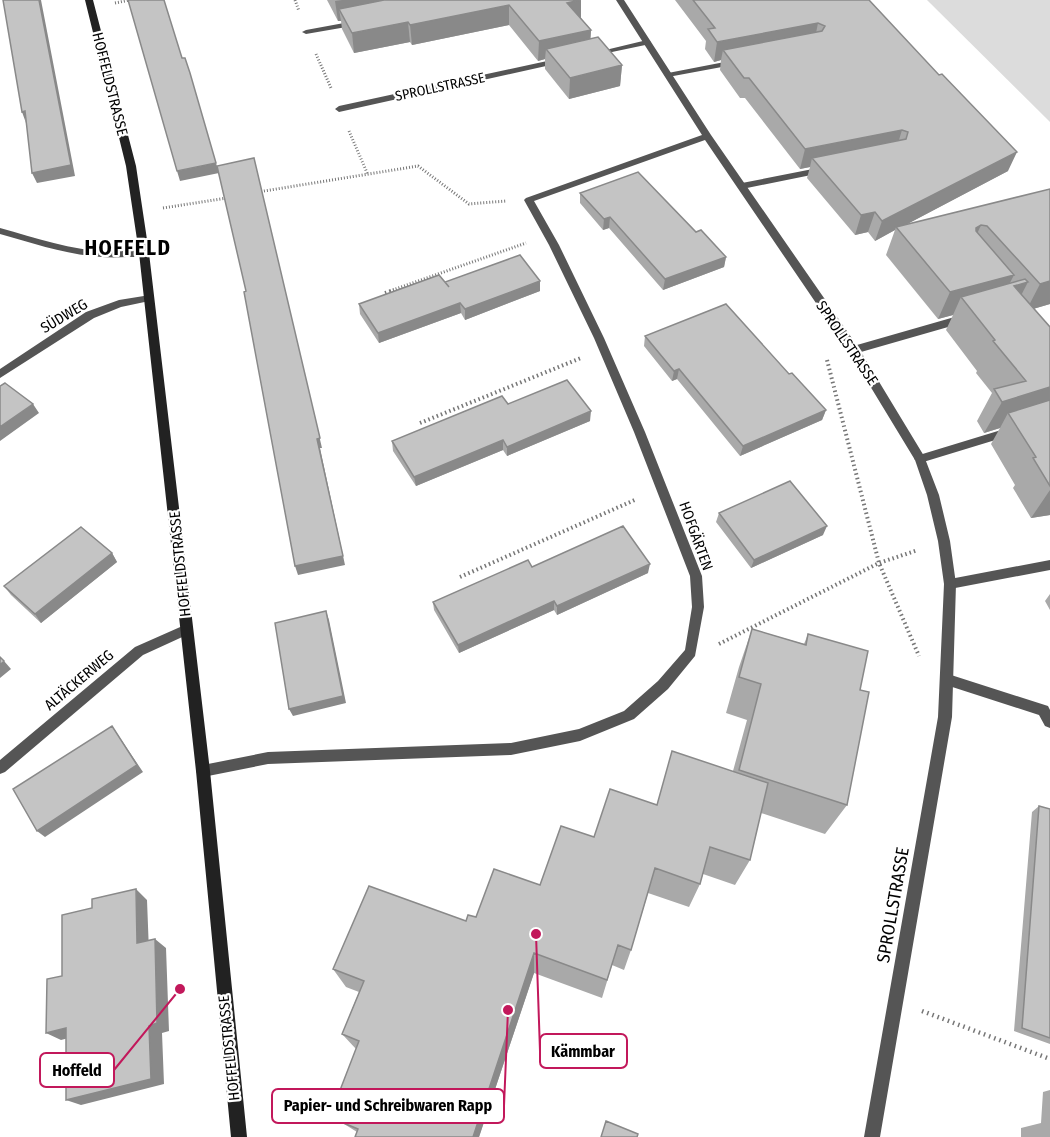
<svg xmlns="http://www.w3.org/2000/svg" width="1050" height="1137" viewBox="0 0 1050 1137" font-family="'Fira Sans Condensed',sans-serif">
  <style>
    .green { fill: #dcdcdc }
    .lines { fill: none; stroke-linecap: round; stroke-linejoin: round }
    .path-far2 { stroke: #777; stroke-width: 3; stroke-dasharray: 1 2; stroke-linecap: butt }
    .path-far1 { stroke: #777; stroke-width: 4; stroke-dasharray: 1.5 3; stroke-linecap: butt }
    .path { stroke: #777; stroke-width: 4.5; stroke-dasharray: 1.5 4; stroke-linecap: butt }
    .lane { fill: #555; fill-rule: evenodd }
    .street { fill: #555; fill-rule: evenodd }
    .secondary { fill: #222; fill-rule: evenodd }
    .wall { fill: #a9a9a9 }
    .shaded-wall { fill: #898989 }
    .building { fill: #c4c4c4; stroke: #898989; stroke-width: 1.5 }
    .labels { text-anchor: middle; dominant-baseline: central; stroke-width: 4.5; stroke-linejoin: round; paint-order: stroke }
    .far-street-label { font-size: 14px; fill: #000; stroke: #fff }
    .street-label { font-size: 15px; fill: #000; stroke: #fff }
    .near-street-label { font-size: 18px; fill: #000; stroke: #fff }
    .district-label { font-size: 21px; font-weight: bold; letter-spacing: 1.5px; fill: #000; stroke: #fff }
    .leader { fill: none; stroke: #c2185b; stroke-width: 2 }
    .callout-dot { fill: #c2185b; stroke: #fff; stroke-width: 2 }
    .callout { fill: #fff; stroke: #c2185b; stroke-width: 2 }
    .callout-label { font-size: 16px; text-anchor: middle; font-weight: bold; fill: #000 }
  </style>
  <rect width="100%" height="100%" fill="#fff"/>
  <path class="green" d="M927,0H1050V122Z"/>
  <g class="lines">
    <path class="path-far2" d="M295,0L299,11
      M115,3L130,0
      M316,54L331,88
      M349,131L368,175
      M258,192L418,166L469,204L506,201
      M163,208L227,198
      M390,291L526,243"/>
    <path class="path-far1" d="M385,293L394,290
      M827,360L879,563L919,656
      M420,423L581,358
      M460,577L637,499
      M719,644L879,563L918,550"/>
    <path class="path" d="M922,1011L1050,1059"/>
    <path class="lane" d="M355,21H358V25L306,34L302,32L306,30Z
      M647,40L651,42L650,44L593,56L589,54Z
      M561,58L565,60L564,62L339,112L335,109L339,106Z
      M735,60H738V64L668,77L664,75L668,73Z
      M823,167L828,170L826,172L742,189L737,186L742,183Z
      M965,314L970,318L969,321L854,354L849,350L850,347Z
      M1011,427L1015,428L1016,431L1015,434L920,463L914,459L916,456Z
      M1050,560V570L950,589L946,588L944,584L946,580L950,579Z
      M948,674L1048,706L1050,710V728L1045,726L1039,715L943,684L942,680L943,676Z"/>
    <path class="street" d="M616,0H624L711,135L858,347L924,456L939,495L950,541L956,584L952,717L880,1137H864L938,717L944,584L938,541L927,495L915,460L850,353L705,140L534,201L559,245L604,338L645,432L702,576L704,607L695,656L668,689L634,719L580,741L511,755L268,764L203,777L198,776L196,771L198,766L268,752L511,743L579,729L624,711L658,681L685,650L692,607L690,576L634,432L594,338L549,245L524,200L526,198L702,135Z
      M0,228C36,238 71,250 109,252C120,252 140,246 149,253C143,258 135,257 127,257C83,260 42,246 0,234Z
      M150,295L154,296V300L121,307L94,318L0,378V369L86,312L119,300Z
      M187,624L191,625L193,629L191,633L143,655L5,772L0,774V760L135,647Z"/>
    <path class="secondary" d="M85,0H93L136,166L149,253L210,771L247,1137H231L196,771L139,253L126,166Z"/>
  </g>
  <path class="wall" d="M327,0H581V18L591,30L590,39L622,65L620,86L569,99L545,69V59L538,61L509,25L412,45L410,42L354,53L342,29L341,21H338Z
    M675,0H869L1008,171L905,225L1050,189V304L1033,309L1050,327V515L1031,518L1013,488L1015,485L991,444L1000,428L984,433L977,421L992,393L976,373L977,371L946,330L953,315L938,319L886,255L895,230L875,241L868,232L855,235L807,178L810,167L800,169L745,98H740L720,70L721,60L714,62L705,49L706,41Z
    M580,193L696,232L726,257L724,267L663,290L609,228L603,230L580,203Z
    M540,281V291L465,320L461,313L379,343L360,314L359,304L445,282Z
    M645,336L789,374L826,410L822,420L740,456L677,379L672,381L644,346Z
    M508,404L590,421L507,456L503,450L416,486L393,451L392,441Z
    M719,513L823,535L751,568L716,522Z
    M112,553L117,562L41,623L11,595L4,586Z
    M532,567L648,573L557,615L554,610L459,653L434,610L433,602Z
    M1050,594V610L1045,601Z
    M752,629L804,644L808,634L860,690L847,805L825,834L761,813L750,860L735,885L703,874L700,884L689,907L648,893L631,950L624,970L612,965L602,998L534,973L479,1137H355L357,1132L341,1122L348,1106L337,1098L356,1049L342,1034L359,992L346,987L333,969L476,917L540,885L594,837L657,805L733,771L747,720L726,713L739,667Z
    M1039,806L1050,809V1044L1014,1031L1032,812Z
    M1050,1090V1137H1021V1128L1041,1123L1043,1092Z"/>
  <path class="shaded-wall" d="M39,0H41L75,176L37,183L32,173Z
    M342,0H445L339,9L341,21H338L335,1Z
    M581,0V19L567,3Z
    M509,5V25L412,45L410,25Z
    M408,22L410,42L354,53L352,33Z
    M818,23L814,43L723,50L721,60L714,62L717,42Z
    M591,30L590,50L546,49L545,59L538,61L539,41Z
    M622,65L620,86L569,99L570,78Z
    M25,111L26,123L22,112Z
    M902,130L896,150L812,158L810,167L800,169L805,149Z
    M1017,152L1008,171L898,229L896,227L895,230L875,241L882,221Z
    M254,158L322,448H320L345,565L298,575L295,566Z
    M216,163L219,173L180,181L177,171Z
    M875,212L868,232L855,235L861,215Z
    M610,217L609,228L603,230L604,219Z
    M981,225L969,252L976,228Z
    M726,257L724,267L663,290L665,279Z
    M1014,275L1000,302L961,297L953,315L938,319L950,292Z
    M540,281V291L465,320V309Z
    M1050,281V304L1026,311L1040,284Z
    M1028,282L1011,315L1014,286Z
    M460,303L461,313L379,343L378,333Z
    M679,369L677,379L672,381L674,371Z
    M1050,387V412L1008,413L1000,428L984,433L1002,402Z
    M33,404L39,413L0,441V427Z
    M826,410L822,420L740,456L743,446Z
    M591,411L590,421L507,456V447Z
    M503,440V450L416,486L414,477Z
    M1050,490V515L1031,518Z
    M827,526L823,535L751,568L754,560Z
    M112,553L117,562L41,623L35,614Z
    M650,564L648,573L557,615V606Z
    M554,601V610L459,653L458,645Z
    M326,611L329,620L346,703L293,716L289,709Z
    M4,661L11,669L0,678V665Z
    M112,726L143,772L45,837L37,831Z
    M136,889L147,900L149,952L137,943Z
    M155,939L166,948L169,1031L162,1033L164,1084L81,1105L66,1100Z
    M534,953V973L479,1137H473Z
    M66,1028L80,1035L61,1040L46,1033Z"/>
  <path class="building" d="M3,0H39L71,165L32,173L25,111L22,112Z
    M128,0H164L182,58H185L190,73L216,163L177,171Z
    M384,0H580L567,3L591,30L539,41L509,5L410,25L408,22L352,33L339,9Z
    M693,0H869L939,75L942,74L1017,152L882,221L875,212L861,215L812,158L906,139L908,132L902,130L805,149L749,78H744L723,50L822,31L825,26L818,23L717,42L708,29L715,28Z
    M598,37L622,65L570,78L546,49Z
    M254,158L320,438L317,439L343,556L295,566L244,292L246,291L217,166Z
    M638,172L696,232L701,230L726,257L665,279L610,217L604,219L580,193Z
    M1050,189V281L1040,284L987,226L981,225L976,228V231L1014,275L950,292L896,227Z
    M520,255L540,281L465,309L460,303L378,333L359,304L439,275L449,287L445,282Z
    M1025,279L1028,282L1014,286L1050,327V387L1002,402L994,389L1026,381L993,341L995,340L961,297Z
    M726,304L789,374L792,373L826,410L743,446L679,369L674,371L645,336Z
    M567,380L591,411L507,447L503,440L414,477L392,441L502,396L508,404Z
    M5,383L33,404L0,427V386Z
    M1050,400V486L1033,458L1036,457L1008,413Z
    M790,481L827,526L754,560L719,513Z
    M623,526L650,564L557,606L554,601L458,645L433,602L528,560L532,567Z
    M81,527L112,553L35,614L4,586Z
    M326,611L343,696L289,709L275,623Z
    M752,629L806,645L808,634L868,651L860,690L869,692L847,805L739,770L761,684L739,677Z
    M0,657L4,661L0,665Z
    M112,726L137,765L37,831L13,789Z
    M672,751L768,783L750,860L710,847L700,884L655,868L631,950L618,945L607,980L534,953L473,1137H355L358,1129L341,1122L349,1102L337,1098L359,1041L342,1034L364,981L333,969L369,886L466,921L468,915L476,917L494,869L540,885L561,826L594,837L610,789L657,805Z
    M1039,806L1050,809V1038L1022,1028Z
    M136,889L137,943L155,939L157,1023L149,1026L151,1079L66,1100V1028L46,1033L47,979L62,976V915L92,908V899Z
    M606,1121L638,1134L637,1137H601Z"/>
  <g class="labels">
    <g class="far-street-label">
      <text transform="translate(440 87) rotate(-12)">SPROLLSTRASSE</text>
    </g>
    <g class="street-label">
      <text transform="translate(110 84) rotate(76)">HOFFELDSTRASSE</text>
      <text transform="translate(64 316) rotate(-31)">SÜDWEG</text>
      <text transform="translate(847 343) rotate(56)">SPROLLSTRASSE</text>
      <text transform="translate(696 536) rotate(70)">HOFGÄRTEN</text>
      <text transform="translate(180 564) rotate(-96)">HOFFELDSTRASSE</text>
      <text transform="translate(79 680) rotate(-40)">ALTÄCKERWEG</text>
      <text transform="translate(229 1048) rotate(-96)">HOFFELDSTRASSE</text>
    </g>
    <g class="near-street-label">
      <text transform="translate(893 905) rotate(-80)">SPROLLSTRASSE</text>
    </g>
    <g class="district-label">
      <text x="128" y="248">HOFFELD</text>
    </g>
  </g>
  <path class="leader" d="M536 934L540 1051M180 989L114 1070M508 1010L504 1106"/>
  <g class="callout-dot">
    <circle cx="536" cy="934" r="6"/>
    <circle cx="180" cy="989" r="6"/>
    <circle cx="508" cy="1010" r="6"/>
  </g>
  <g class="callout">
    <rect x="540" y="1034" width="87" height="34" rx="6"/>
    <rect x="40" y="1053" width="74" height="34" rx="6"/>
    <rect x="272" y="1089" width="232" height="34" rx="6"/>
  </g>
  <g class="callout-label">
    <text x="583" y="1057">Kämmbar</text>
    <text x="77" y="1076">Hoffeld</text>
    <text x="388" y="1111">Papier- und Schreibwaren Rapp</text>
  </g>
</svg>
